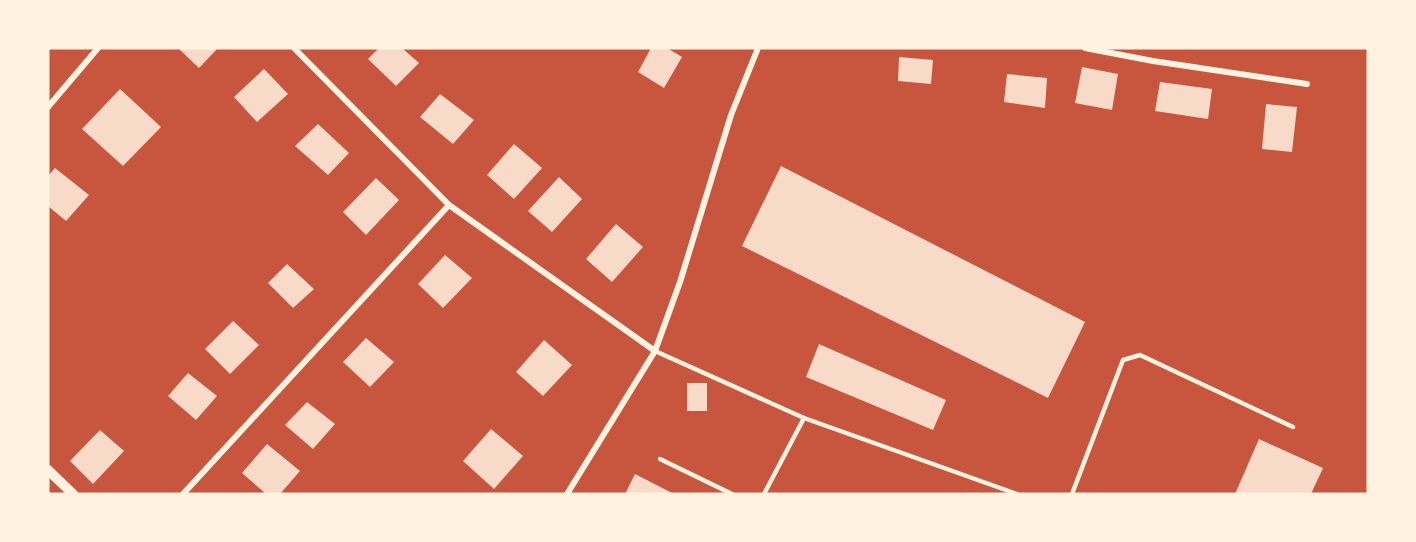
<svg xmlns="http://www.w3.org/2000/svg" width="1416" height="542" viewBox="0 0 1416 542" font-family="'DejaVu Sans',sans-serif">
  <style>
    .building { fill: #f7dbc8 }
    .lines { fill: none; stroke-linecap: round; stroke-linejoin: round }
    .service { stroke: #fff3e0; stroke-width: 4.5 }
    .minor { stroke: #fff3e0; stroke-width: 6 }
    .tertiary { stroke: #fff3e0; stroke-width: 10 }
  </style>
  <rect width="100%" height="100%" fill="#c8553d"/>
  <!-- building -->
  <g class="building">
    <polygon points="178,48 218,48 199,68"/>
    <polygon points="379,48 402,48 419,63 396,86 368,59"/>
    <polygon points="651,48 667,48 682,57 664,88 638,72"/>
    <polygon points="899,57 933,60 931,84 898,81"/>
    <polygon points="1082,67 1118,74 1112,110 1075,103"/>
    <polygon points="264,69 288,94 257,122 234,97"/>
    <polygon points="1007,74 1047,78 1045,108 1004,102"/>
    <polygon points="1160,82 1212,89 1208,119 1155,111"/>
    <polygon points="120,89 161,127 123,166 82,129"/>
    <polygon points="440,94 474,120 453,144 420,117"/>
    <polygon points="1266,104 1297,107 1292,152 1262,149"/>
    <polygon points="318,124 349,153 328,175 295,146"/>
    <polygon points="514,144 542,168 514,199 487,175"/>
    <polygon points="781,166 1085,322 1048,398 742,246"/>
    <polygon points="55,168 89,195 66,221 48,206 48,176"/>
    <polygon points="559,177 582,199 552,232 528,211"/>
    <polygon points="376,178 399,200 366,235 343,212"/>
    <polygon points="616,224 643,247 612,282 586,259"/>
    <polygon points="445,255 472,278 443,308 418,284"/>
    <polygon points="287,264 314,289 293,308 268,283"/>
    <polygon points="233,321 259,345 230,374 205,349"/>
    <polygon points="366,338 394,362 370,387 343,362"/>
    <polygon points="544,340 572,365 543,396 516,372"/>
    <polygon points="819,344 946,400 933,430 806,377"/>
    <polygon points="188,373 217,396 196,420 168,396"/>
    <rect x="687" y="383" width="20" height="28"/>
    <polygon points="307,402 335,424 313,449 285,425"/>
    <polygon points="491,429 523,456 494,489 463,461"/>
    <polygon points="100,430 124,451 93,484 70,461"/>
    <polygon points="1259,439 1323,468 1311,494 1235,494"/>
    <polygon points="267,444 300,471 280,494 266,494 242,473"/>
    <polygon points="635,474 674,494 625,494"/>
  </g>
  <g class="lines">
    <!-- service -->
    <g class="service">
      <polyline points="655,351 804,418 1017,494"/>
      <polyline points="660,459 732,494"/>
      <polyline points="764,494 804,418"/>
      <polyline points="1072,494 1123,360 1140,355 1293,427"/>
    </g>
    <!-- minor -->
    <g class="minor">
      <polyline points="294,48 449,205 655,351"/>
      <polyline points="1085,48 1153,61 1307,84"/>
      <polyline points="48,107 98,48"/>
      <polyline points="183,494 449,205"/>
      <polyline points="567,494 655,351 680,282 731,115 758,48"/>
    </g>
    <!-- tertiary -->
    <polyline class="tertiary" points="48,470 73,494"/>
  </g>
  <!-- border -->
  <rect width="1416" height="542" fill="none" stroke="#fff3e0" stroke-width="99"/>
</svg>
